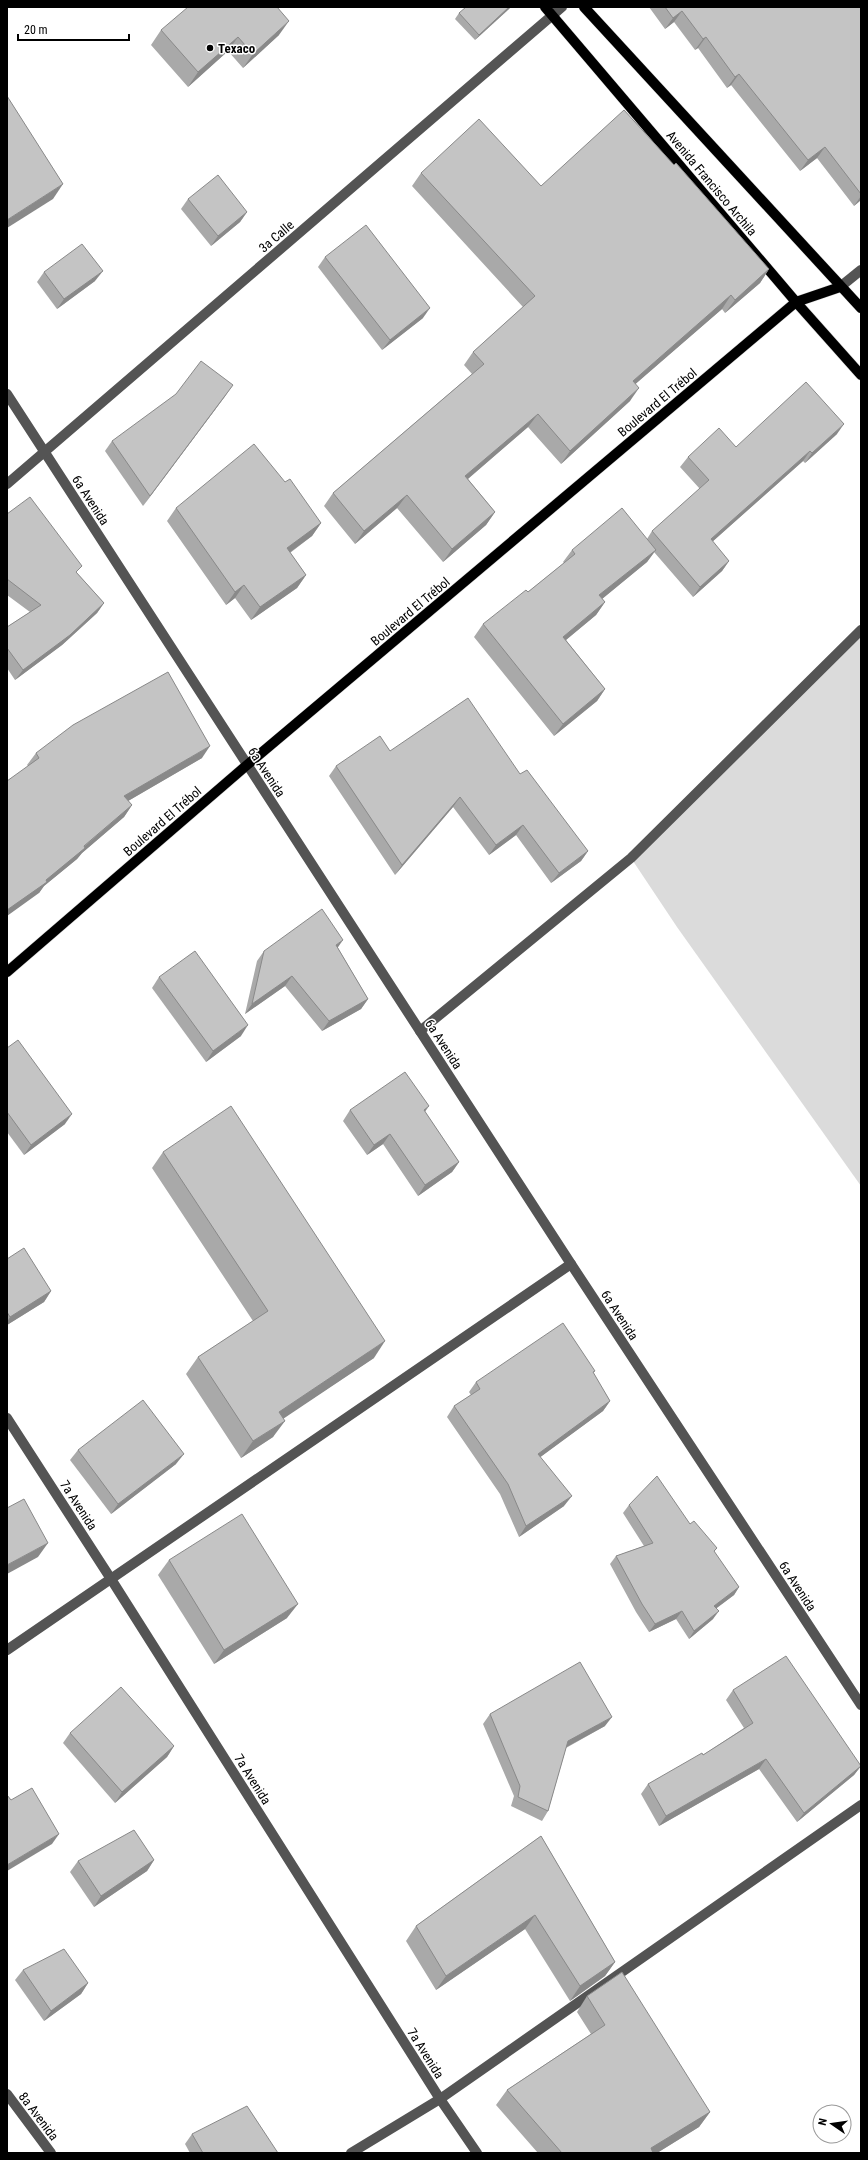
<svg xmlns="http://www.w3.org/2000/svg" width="868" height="2160" viewBox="0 0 868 2160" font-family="'Roboto Condensed',sans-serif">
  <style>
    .green { fill: #dbdbdb }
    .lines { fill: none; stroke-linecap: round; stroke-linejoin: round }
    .major-casing { stroke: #dbdbdb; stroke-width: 11 }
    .minor { stroke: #545454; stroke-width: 10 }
    .major { stroke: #000; stroke-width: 10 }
    .wall { fill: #a9a9a9 }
    .shaded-wall { fill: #898989 }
    .building { fill: #c4c4c4; stroke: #898989 }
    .poi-dot { fill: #000; stroke: #fff; stroke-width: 1.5 }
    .labels { text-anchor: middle; stroke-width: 3; stroke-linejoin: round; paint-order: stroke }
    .poi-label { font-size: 13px; font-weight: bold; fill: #000; stroke: #fff; text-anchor: start }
    .street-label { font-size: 13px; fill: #000; stroke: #fff }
  </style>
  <rect width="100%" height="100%" fill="#fff"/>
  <!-- green -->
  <polygon class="green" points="861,630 861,1186 677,927 631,858"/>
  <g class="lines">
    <!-- major casing -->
    <g class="major-casing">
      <g id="major">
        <polyline points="545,7 796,302 861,375"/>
        <polyline points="584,7 861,308"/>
        <polyline points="7,972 247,765 796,302 840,287"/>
      </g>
    </g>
    <!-- minor -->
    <g class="minor">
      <polyline points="840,287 861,270"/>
      <polyline points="7,394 571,1264 861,1705"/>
      <polyline points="7,484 562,7"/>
      <polyline points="420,1031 631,858 861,630"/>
      <polyline points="7,1418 111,1579 440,2099 477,2153"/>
      <polyline points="7,1650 571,1264"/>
      <polyline points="7,2094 51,2153"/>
      <polyline points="351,2153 440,2099 861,1805"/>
    </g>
    <!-- major -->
    <use href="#major" class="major"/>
  </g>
  <!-- wall -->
  <g class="wall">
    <polygon points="511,7 475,40 455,19 459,13"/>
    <polygon points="649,7 861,7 861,200 854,206 817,158 800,171 731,85 727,88 698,48 695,50 674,22 665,29"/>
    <polygon points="161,30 279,35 243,68 228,51 188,87 151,45"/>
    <polygon points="421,173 541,186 769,269 760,283 725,313 722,309 635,384 630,401 561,464 528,427 468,479 495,512 486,525 443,562 397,508 355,544 324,506 333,493 472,374 464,365 473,352 523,307 412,186"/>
    <polygon points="188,199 247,212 240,222 211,246 181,209"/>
    <polygon points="325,257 423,318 382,350 318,267"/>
    <polygon points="44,272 95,281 57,309 37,282"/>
    <polygon points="226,395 143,506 105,451 112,441"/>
    <polygon points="837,434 805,463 803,461 712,542 729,561 722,571 693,597 654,552 647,562 602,599 605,602 596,615 566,640 605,689 597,701 554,736 474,637 483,624 528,592 564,563 563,562 572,550 647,539 652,531 700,489 680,467 688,457 736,447"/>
    <polygon points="285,482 321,523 312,536 290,553 306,575 297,588 251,620 235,598 226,605 167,521 176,508"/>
    <polygon points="7,514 77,573 104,603 97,613 62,645 15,680 7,668 7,627 30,612 7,595"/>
    <polygon points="390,751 520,774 588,851 581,861 551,883 516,835 489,855 453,807 395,875 329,776 336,766"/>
    <polygon points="36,753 202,758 128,801 132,805 124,817 82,853 77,859 44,886 39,893 28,766 27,765"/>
    <polygon points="338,948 368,999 361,1009 322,1031 285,986 245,1014 257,961 264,951"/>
    <polygon points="159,977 241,1036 206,1062 152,988"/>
    <polygon points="7,1048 65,1124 24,1155 7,1132"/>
    <polygon points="350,1110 425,1112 459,1162 452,1172 418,1196 383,1144 367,1155 343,1121"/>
    <polygon points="163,1152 374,1358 283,1418 273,1437 241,1458 186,1374 198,1357 253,1321 152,1168"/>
    <polygon points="7,1259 51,1291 44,1302 7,1325"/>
    <polygon points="595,1371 593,1373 610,1401 603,1411 540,1457 564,1506 519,1537 500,1494 447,1417 454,1406 471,1395 469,1392 476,1382"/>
    <polygon points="78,1450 176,1464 111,1514 70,1460"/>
    <polygon points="629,1505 690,1524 717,1548 714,1552 739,1587 734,1595 716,1608 713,1619 689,1639 676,1619 649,1632 636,1612 610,1564 616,1556 644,1546 623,1513"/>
    <polygon points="169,1560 287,1618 214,1664 158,1575"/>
    <polygon points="733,1690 861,1766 854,1775 797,1822 759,1769 659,1826 641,1794 648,1784 703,1755 744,1728 726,1700"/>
    <polygon points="490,1714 605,1726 566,1748 548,1811 542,1821 511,1806 514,1796 483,1724"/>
    <polygon points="70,1733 174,1746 167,1757 115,1803 63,1743"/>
    <polygon points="541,1836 615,1962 605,1976 570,2001 525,1929 436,1990 406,1941 416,1926"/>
    <polygon points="154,1860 147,1871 94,1907 70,1872 78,1861"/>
    <polygon points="23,1970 88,1983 81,1994 44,2021 15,1980"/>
    <polygon points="587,1996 710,2112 699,2127 657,2153 538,2153 496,2105 507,2090 591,2034 577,2012"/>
    <polygon points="192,2134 277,2153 190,2153 185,2144"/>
  </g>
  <!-- shaded-wall -->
  <g class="shaded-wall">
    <polygon points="509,7 511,7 475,40 479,35"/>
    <polygon points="682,11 674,22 665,29 673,18"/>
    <polygon points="289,21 279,35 243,68 253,54"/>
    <polygon points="238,37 228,51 188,87 198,72"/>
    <polygon points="706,37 698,48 695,50 703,39"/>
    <polygon points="739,74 731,85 727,88 735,77"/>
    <polygon points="825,147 817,158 800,171 808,160"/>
    <polygon points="63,184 53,199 7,228 7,220"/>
    <polygon points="861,196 861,200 854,206"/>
    <polygon points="247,212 240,222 211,246 218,236"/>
    <polygon points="769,269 760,283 725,313 735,300"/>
    <polygon points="103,271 95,281 57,309 64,299"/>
    <polygon points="731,295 722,309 624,394 633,381"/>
    <polygon points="430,308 423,318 382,350 390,340"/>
    <polygon points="233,385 226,395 143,506 150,496"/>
    <polygon points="639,388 630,401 561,464 570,451"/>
    <polygon points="538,414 528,427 456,489 465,476"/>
    <polygon points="844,424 837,434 805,463 812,453"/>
    <polygon points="810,451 803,461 703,550 711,539"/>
    <polygon points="407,495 397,508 355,544 364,531"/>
    <polygon points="495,512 486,525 443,562 452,549"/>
    <polygon points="321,523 312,536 278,561 287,548"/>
    <polygon points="656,550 647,562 591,608 599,595"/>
    <polygon points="729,561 722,571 693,597 700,587"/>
    <polygon points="306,575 297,588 251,620 260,607"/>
    <polygon points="244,585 235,598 226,605 235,592"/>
    <polygon points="605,602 596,615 555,649 563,637"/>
    <polygon points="104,603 97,613 62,645 15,680 23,670"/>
    <polygon points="605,689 597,701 554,736 563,724"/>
    <polygon points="210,746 202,758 116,808 124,796"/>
    <polygon points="460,797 453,807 395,875 402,865"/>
    <polygon points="132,805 124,817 82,853 77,859 44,886 39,893 7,916 7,910 46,880"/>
    <polygon points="523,825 516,835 489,855 496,845"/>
    <polygon points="588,851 581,861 551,883 559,873"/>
    <polygon points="343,940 336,950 336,945"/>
    <polygon points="292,976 285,986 245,1014 252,1004"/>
    <polygon points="368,999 361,1009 322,1031 329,1021"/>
    <polygon points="248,1025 241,1036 206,1062 213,1051"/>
    <polygon points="429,1106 422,1116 424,1110"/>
    <polygon points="72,1114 65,1124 24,1155 31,1145"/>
    <polygon points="390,1134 383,1144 367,1155 374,1145"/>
    <polygon points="459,1162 452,1172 418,1196 425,1185"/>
    <polygon points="51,1291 44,1302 7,1325 7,1322 10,1317"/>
    <polygon points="385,1341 374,1358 268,1429 279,1412"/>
    <polygon points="610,1401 603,1411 531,1464 538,1454"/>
    <polygon points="285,1421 273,1437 241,1458 253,1441"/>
    <polygon points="184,1454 176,1464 111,1514 118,1504"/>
    <polygon points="572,1496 564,1506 519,1537 526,1526"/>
    <polygon points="48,1543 38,1557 7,1574 7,1565"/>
    <polygon points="739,1587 734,1595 709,1614 714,1606"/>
    <polygon points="298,1604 287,1618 214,1664 224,1650"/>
    <polygon points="682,1611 676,1619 649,1632 655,1624"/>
    <polygon points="719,1611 713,1619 689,1639 694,1631"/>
    <polygon points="612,1717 605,1726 561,1750 568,1741"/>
    <polygon points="174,1746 167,1757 115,1803 122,1792"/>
    <polygon points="766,1759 759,1769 659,1826 666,1816"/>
    <polygon points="861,1766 854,1775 797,1822 804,1813"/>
    <polygon points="59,1834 52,1844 7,1871 7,1865"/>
    <polygon points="154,1860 147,1871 94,1907 101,1896"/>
    <polygon points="535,1915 525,1929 436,1990 446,1976"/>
    <polygon points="615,1962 605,1976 570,2001 580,1986"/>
    <polygon points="88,1983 81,1994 44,2021 51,2011"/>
    <polygon points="710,2112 699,2127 657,2153 648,2153 651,2148"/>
  </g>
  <!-- building -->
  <g class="building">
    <polygon points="188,7 277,7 289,21 253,54 238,37 198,72 161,30"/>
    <polygon points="466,7 509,7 479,35 459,13"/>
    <polygon points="665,7 861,7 861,194 825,147 808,160 739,74 735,77 706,37 703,39 682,11 673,18"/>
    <polygon points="7,96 63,184 7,220"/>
    <polygon points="624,110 674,165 676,163 769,269 735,300 731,295 633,381 639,388 570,451 538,414 465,476 495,512 452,549 407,495 364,531 333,493 484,364 473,352 535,296 421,173 479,119 541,186"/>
    <polygon points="218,175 247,212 218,236 188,199"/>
    <polygon points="366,225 430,308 390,340 325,257"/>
    <polygon points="82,244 103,271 64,299 44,272"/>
    <polygon points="201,361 233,385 150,496 112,441 176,394"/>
    <polygon points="806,382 844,424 812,453 810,451 711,539 729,561 700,587 652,531 709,480 688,457 719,428 736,447"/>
    <polygon points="254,444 285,482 290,479 321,523 287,548 306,575 260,607 244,585 235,592 176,508"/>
    <polygon points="30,497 82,566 76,572 104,603 70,635 23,670 7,648 7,627 41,605 7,579 7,514"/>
    <polygon points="622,508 656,550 599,595 605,602 563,637 605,689 563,724 483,624 526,590 528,592 575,554 572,550"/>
    <polygon points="168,672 210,746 124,796 132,805 84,846 85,848 46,880 47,882 7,910 7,781 39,758 36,753 73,725"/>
    <polygon points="468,698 520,774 527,770 588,851 559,873 523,825 496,845 460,797 402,865 336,766 380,736 390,751"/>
    <polygon points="322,909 343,940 336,945 368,999 329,1021 292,976 252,1004 264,951"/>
    <polygon points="195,951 248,1025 213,1051 159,977"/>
    <polygon points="18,1040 72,1114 31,1145 7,1112 7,1048"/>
    <polygon points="405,1072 429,1106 424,1110 459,1162 425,1185 390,1134 374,1145 350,1110"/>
    <polygon points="231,1106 385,1341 279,1412 285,1421 253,1441 198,1357 268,1311 163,1152"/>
    <polygon points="24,1248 51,1291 10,1317 7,1312 7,1259"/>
    <polygon points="563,1323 595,1371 593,1372 610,1401 538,1454 572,1496 526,1526 508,1484 454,1406 480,1389 476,1382"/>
    <polygon points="143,1400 184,1454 118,1504 78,1450"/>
    <polygon points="657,1476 690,1524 694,1521 717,1548 714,1551 739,1587 714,1606 719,1611 694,1631 682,1611 655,1624 642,1604 616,1556 653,1543 629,1505"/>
    <polygon points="24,1499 48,1543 7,1565 7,1508"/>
    <polygon points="242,1514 298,1604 224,1650 169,1560"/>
    <polygon points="786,1656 861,1766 804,1813 766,1759 666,1816 648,1784 702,1753 703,1755 753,1723 733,1690"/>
    <polygon points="580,1662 612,1717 568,1741 548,1811 518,1797 520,1786 490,1714"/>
    <polygon points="121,1687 174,1746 122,1792 70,1733"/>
    <polygon points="32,1788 59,1834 7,1865 7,1795 11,1800"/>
    <polygon points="134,1830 154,1860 101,1896 78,1861"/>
    <polygon points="541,1836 615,1962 580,1986 535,1915 446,1976 416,1926"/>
    <polygon points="64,1949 88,1983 51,2011 23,1970"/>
    <polygon points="622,1972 710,2112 651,2148 653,2153 562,2153 507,2090 605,2025 587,1996"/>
    <polygon points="247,2106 278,2153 203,2153 192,2134"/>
  </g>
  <!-- markers -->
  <circle class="poi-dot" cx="210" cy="48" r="4"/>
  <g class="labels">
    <!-- poi labels -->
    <g class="poi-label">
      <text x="218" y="53">Texaco</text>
    </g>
    <!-- street labels -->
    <g class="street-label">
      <text transform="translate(712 183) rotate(50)" y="5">Avenida Francisco Archila</text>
      <text transform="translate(276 236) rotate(-41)" y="5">3a Calle</text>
      <text transform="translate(657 402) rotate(-40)" y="5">Boulevard El Trébol</text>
      <text transform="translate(91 500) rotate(57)" y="5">6a Avenida</text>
      <text transform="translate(410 611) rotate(-40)" y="5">Boulevard El Trébol</text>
      <text transform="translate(267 772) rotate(57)" y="5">6a Avenida</text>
      <text transform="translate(162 821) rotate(-41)" y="5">Boulevard El Trébol</text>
      <text transform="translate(444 1044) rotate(57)" y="5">6a Avenida</text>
      <text transform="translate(620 1315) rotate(57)" y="5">6a Avenida</text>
      <text transform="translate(79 1505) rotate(57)" y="5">7a Avenida</text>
      <text transform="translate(798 1586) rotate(57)" y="5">6a Avenida</text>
      <text transform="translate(253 1779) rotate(58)" y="5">7a Avenida</text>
      <text transform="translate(426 2053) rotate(58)" y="5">7a Avenida</text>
      <text transform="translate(39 2116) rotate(53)" y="5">8a Avenida</text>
    </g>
  </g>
  <!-- border -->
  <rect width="868" height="2160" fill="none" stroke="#000000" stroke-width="16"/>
  <!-- north arrow -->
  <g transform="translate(832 2124) rotate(283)"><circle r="19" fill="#ffffff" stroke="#999999"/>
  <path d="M0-3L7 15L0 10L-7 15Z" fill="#000000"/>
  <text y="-6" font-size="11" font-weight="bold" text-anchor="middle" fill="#000000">N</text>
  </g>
  <!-- scale -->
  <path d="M18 34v6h111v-6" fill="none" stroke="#000000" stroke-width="2"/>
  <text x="24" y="34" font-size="12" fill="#000000" stroke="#ffffff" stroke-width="3" paint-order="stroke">20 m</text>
</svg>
